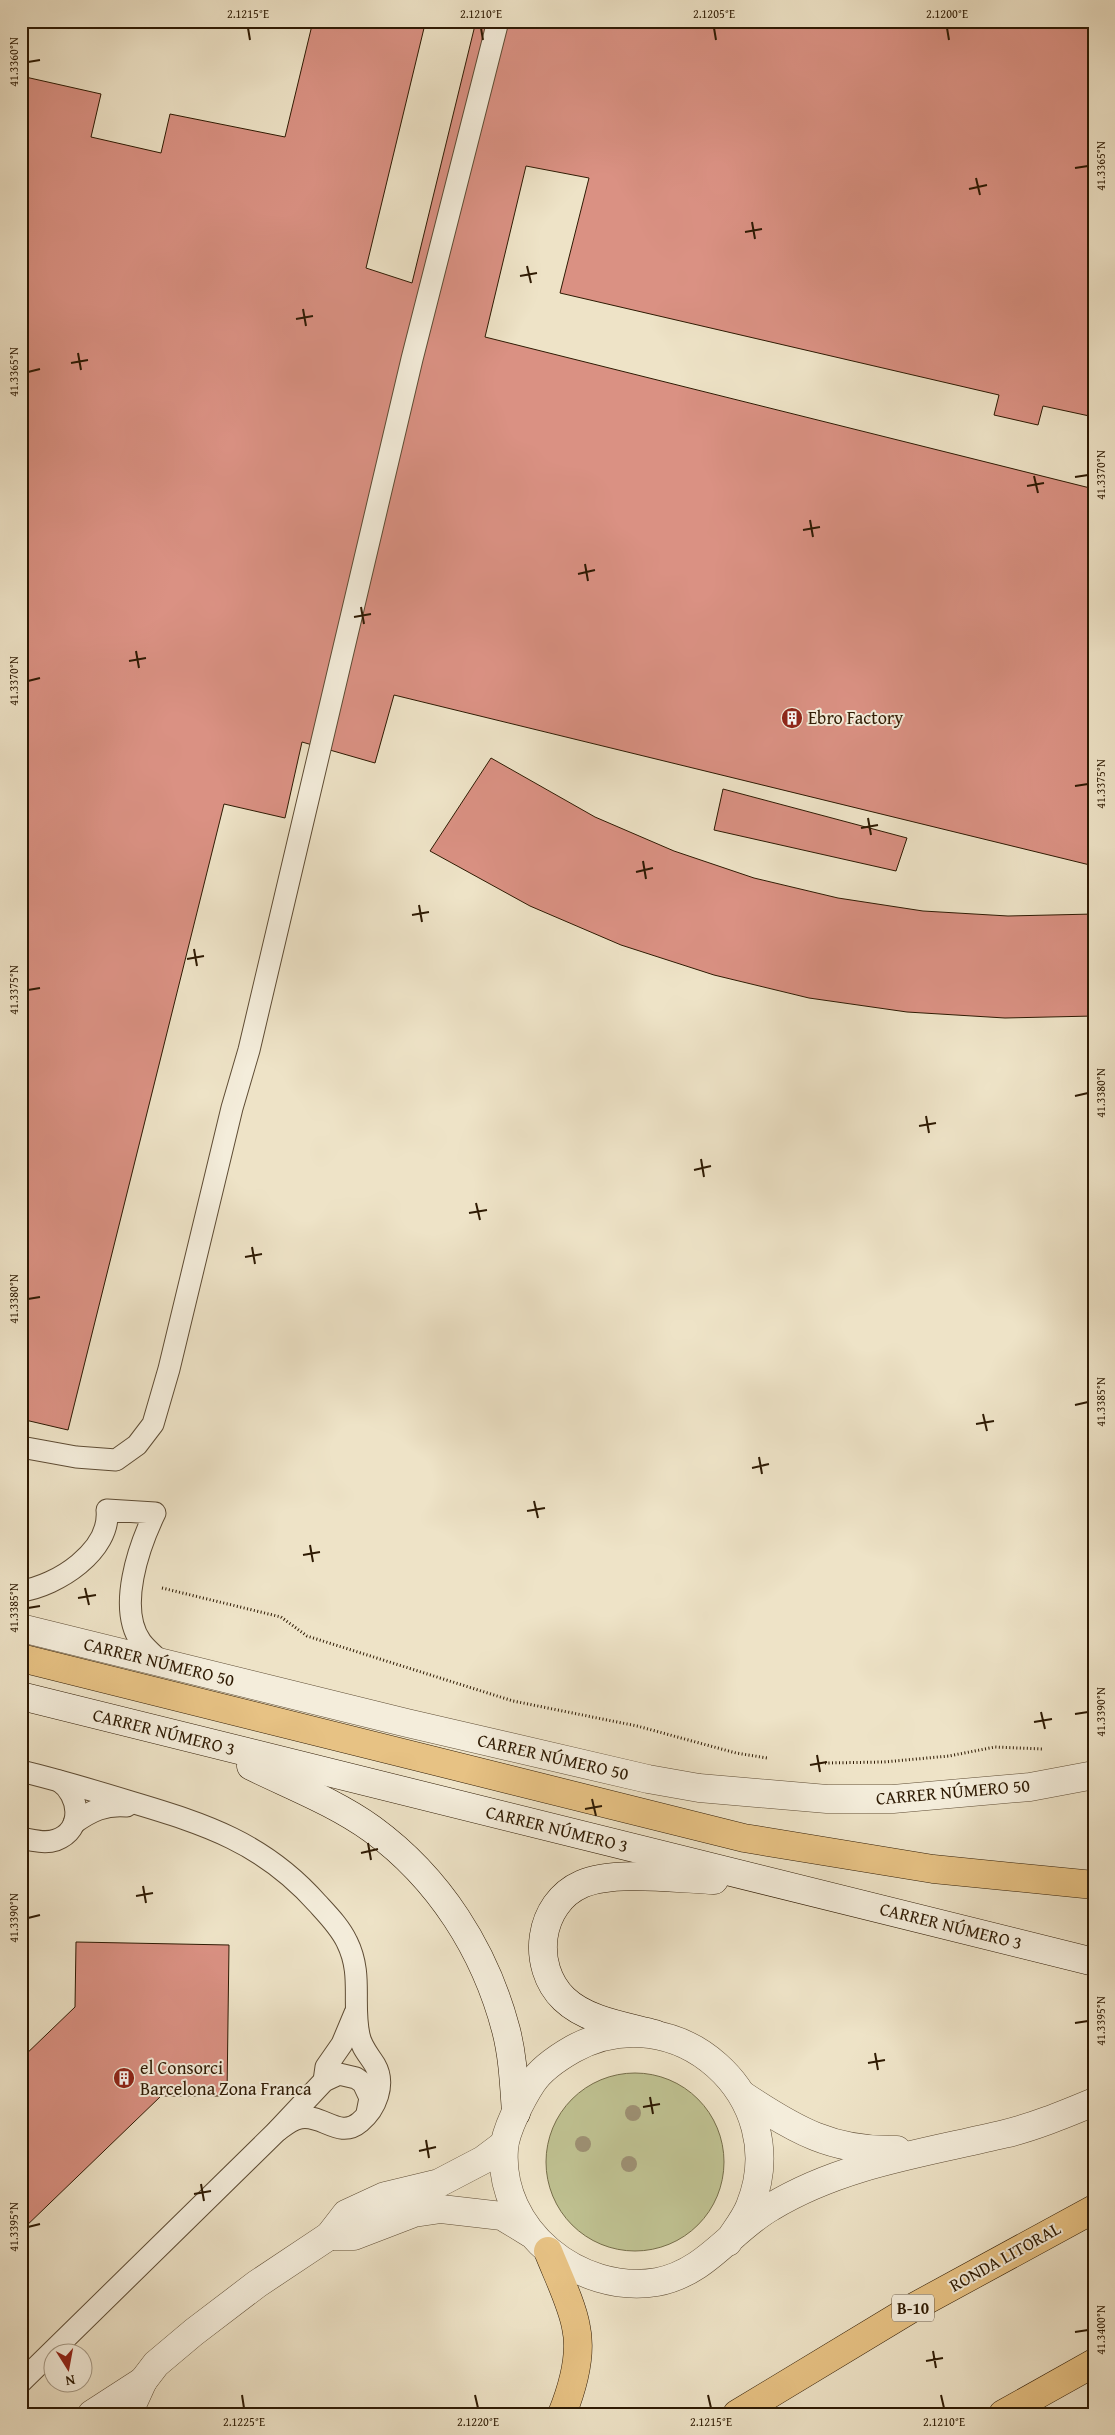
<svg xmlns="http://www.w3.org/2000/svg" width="1115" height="2435" viewBox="0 0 1115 2435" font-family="'Gentium Book Plus',serif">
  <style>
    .green { fill: #bfc191; stroke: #766e4a }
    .building { fill: #da9183; stroke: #2e1a03 }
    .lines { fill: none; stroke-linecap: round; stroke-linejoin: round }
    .service-casing { stroke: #5e4c34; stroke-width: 23 }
    .minor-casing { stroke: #5e4c34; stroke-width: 29 }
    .tertiary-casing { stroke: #5e4c34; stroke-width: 29 }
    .secondary-casing { stroke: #2e1a03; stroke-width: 29 }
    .trunk-casing { stroke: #2e1a03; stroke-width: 29 }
    .path { stroke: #2e1a03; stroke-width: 3; stroke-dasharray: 1 2.5; stroke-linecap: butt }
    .service { stroke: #f4eddb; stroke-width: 21 }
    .minor { stroke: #f4eddb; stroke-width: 28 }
    .tertiary { stroke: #f4eddb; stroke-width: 28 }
    .secondary { stroke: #f4eddb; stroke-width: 28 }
    .trunk { stroke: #e7c284; stroke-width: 28 }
    .tree { fill: #9d9073 }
    .ticks { fill: none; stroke: #2e1a03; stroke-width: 2 }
    .labels { text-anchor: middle; stroke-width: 4; stroke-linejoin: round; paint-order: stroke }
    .shield { fill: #f4eddb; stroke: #695944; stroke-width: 1 }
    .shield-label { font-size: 16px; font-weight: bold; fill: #2e1a03 }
    .poi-label { font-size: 18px; fill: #2e1a03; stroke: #f4eddb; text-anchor: start }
    .street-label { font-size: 18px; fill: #2e1a03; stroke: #f4eddb }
    .neatline { fill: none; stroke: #2e1a03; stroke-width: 2 }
    .ticks-label { font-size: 12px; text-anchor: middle; fill: #2e1a03 }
  </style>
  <rect width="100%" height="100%" fill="#eee3c7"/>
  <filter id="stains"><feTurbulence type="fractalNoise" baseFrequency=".004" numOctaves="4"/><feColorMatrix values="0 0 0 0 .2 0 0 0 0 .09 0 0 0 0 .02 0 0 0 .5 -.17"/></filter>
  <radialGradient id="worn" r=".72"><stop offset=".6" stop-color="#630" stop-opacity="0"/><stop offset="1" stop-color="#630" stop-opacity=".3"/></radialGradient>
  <!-- green -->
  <circle class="green" cx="635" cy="2162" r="89"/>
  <!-- building -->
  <g class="building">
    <polygon points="54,21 81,21 79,28"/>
    <polygon points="313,21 413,21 425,24 366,268 412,283 476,21 1094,21 1094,417 1043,406 1038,425 994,415 999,395 560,293 589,178 526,166 485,337 1094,489 1094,866 394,695 375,763 302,742 285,818 224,804 68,1430 21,1419 21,76 101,94 91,137 161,153 170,114 285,137"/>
    <polygon points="491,758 595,817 674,851 754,878 838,898 923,911 1008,916 1094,914 1094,1016 1005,1018 907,1012 809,998 714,975 621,945 530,906 430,851"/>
    <polygon points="723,789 907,838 896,871 714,830"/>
    <polygon points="76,1942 229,1945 227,2096 161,2096 21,2231 21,2059 75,2007"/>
  </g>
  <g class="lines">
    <!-- service casing -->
    <g class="service-casing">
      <g id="service">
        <polyline points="21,1447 76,1457 116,1460 137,1445 153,1424 169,1369 232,1108 249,1050 412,359 498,21"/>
        <path d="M21 1591C57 1586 111 1551 107 1510L155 1513C139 1546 117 1608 141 1642 147 1650 156 1657 163 1664"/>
        <path d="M21 1771C58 1780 95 1791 131 1802 205 1824 264 1843 317 1903 328 1915 340 1927 347 1942 363 1974 352 2003 359 2035 361 2047 369 2055 375 2065 386 2084 376 2109 360 2122 339 2140 322 2113 300 2118 292 2119 284 2126 277 2131"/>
        <path d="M74 1823C91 1811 105 1804 127 1806"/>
        <path d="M21 1838C33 1840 44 1844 56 1840 84 1830 80 1795 59 1781"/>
        <polyline points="324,2081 326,2067 342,2044 355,2013"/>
        <polyline points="21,2382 277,2131 324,2081 339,2074 356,2078 363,2083 370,2098 367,2113"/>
      </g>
    </g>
    <!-- minor casing -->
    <g class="minor-casing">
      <g id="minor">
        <polyline points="329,2236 354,2236 414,2213 441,2209 502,2216 530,2233"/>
        <polyline points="92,2414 143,2381"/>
        <polyline points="128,2414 143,2381 156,2364 194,2332 257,2284 329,2236 346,2214 385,2196 439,2183 483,2160 503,2145"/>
      </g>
    </g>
    <!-- tertiary casing -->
    <g class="tertiary-casing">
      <g id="tertiary">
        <polyline points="21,1628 407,1723 648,1779 699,1788 827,1799 893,1799 1030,1787 1094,1775"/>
        <path d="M744 2096C795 2130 833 2152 897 2150"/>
        <path d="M728 2242C735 2231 745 2219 750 2206 794 2097 676 1992 573 2049 559 2057 541 2069 532 2083 522 2098 505 2131 504 2149 498 2230 579 2295 657 2282 706 2273 731 2230 771 2207 842 2164 924 2153 1004 2134 1034 2127 1065 2114 1094 2102"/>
      </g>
    </g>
    <!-- secondary casing -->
    <g class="secondary-casing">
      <g id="secondary">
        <polyline points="21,1696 1094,1962"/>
        <path d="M251 1766C292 1786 336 1803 372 1829 439 1878 485 1950 506 2030 513 2057 514 2085 516 2113"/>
        <path d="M655 2034C625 2026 587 2021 564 1999 530 1966 538 1903 582 1884 615 1870 677 1879 714 1880"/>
      </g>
    </g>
    <!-- trunk casing -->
    <g class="trunk-casing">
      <g id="trunk">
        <polyline points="21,1658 744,1838 933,1869 1094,1885"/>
        <path d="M548 2251C557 2274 572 2304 576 2327 582 2354 572 2389 562 2414"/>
        <polyline points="737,2414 914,2307 1094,2209"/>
        <polyline points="1003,2414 1094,2363"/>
      </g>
    </g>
    <!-- path -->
    <g class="path">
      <polyline points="162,1588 281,1617 307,1636 513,1701 637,1726 736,1753 767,1758"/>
      <polyline points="825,1763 884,1762 949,1756 995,1747 1043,1749"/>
    </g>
    <!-- service -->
    <use href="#service" class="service"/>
    <!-- minor -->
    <use href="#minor" class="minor"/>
    <!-- tertiary -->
    <use href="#tertiary" class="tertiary"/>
    <!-- secondary -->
    <use href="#secondary" class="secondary"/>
    <!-- trunk -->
    <use href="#trunk" class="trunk"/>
  </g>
  <!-- trees -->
  <g class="tree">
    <circle cx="633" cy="2113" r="8"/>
    <circle cx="583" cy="2144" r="8"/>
    <circle cx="629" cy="2164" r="8"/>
  </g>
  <!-- ticks -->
  <path class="ticks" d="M248 28 250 40M481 28 483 40M714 28 716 40M947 28 949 40M28 62 40 60M1075 168 1088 166M976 178 980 195M969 189 987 185M752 222 755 239M745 232 762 229M527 266 531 283M520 276 537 273M303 309 306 326M296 319 313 316M78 353 81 370M71 363 88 360M28 372 40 369M1034 476 1038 493M1075 477 1088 475M1027 486 1044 483M810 520 813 537M803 530 820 527M585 564 588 581M578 574 595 570M361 607 364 624M354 617 371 614M136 651 139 668M129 661 146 658M28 681 40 678M1075 786 1088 784M868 818 871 835M861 828 878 825M643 861 646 879M636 872 653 868M419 905 422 922M412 915 429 912M194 949 197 966M187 959 204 956M28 990 40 988M1075 1096 1088 1093M926 1116 929 1133M919 1126 936 1123M701 1159 704 1177M694 1170 711 1166M476 1203 480 1220M469 1213 487 1210M252 1247 255 1264M245 1257 262 1254M28 1299 40 1297M1075 1405 1088 1402M983 1414 987 1431M976 1424 994 1421M759 1457 762 1474M752 1468 769 1464M534 1501 538 1518M527 1511 545 1508M310 1545 313 1562M303 1555 320 1552M85 1588 89 1605M78 1598 96 1595M28 1608 40 1606M1041 1712 1045 1729M1075 1714 1088 1712M1034 1722 1052 1719M817 1755 820 1772M810 1765 827 1762M592 1799 596 1816M585 1809 602 1806M368 1843 371 1860M361 1853 378 1849M143 1886 146 1903M136 1896 153 1893M28 1918 40 1915M1075 2023 1088 2021M875 2053 878 2070M868 2063 885 2060M650 2097 653 2114M643 2107 660 2104M426 2140 429 2158M419 2151 436 2147M201 2184 204 2201M194 2194 211 2191M28 2227 40 2224M1075 2332 1088 2330M933 2351 936 2368M926 2361 943 2358M242 2395 244 2408M475 2395 478 2408M708 2395 711 2408M941 2395 944 2408"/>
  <!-- icons -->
  <defs>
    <g id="building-disc" transform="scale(1.125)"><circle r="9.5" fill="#8f2418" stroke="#f4eddb"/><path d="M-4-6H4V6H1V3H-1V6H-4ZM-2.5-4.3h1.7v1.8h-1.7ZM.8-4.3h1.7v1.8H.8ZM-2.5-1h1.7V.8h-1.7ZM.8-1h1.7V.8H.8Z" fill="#fff"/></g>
  </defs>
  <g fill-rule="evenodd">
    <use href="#building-disc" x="792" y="718"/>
    <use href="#building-disc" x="124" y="2078"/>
  </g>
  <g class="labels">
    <!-- shield labels -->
    <rect class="shield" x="892" y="2294.5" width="42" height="27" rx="4"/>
    <g class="shield-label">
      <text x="913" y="2314">B-10</text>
    </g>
    <!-- poi labels -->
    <g class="poi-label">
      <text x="808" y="724">Ebro Factory</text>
      <text x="140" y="2074">el Consorci<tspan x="140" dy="21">Barcelona Zona Franca</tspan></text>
    </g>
    <!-- street labels -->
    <g class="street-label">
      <text transform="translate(159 1662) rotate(14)" y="6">CARRER NÚMERO 50</text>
      <text transform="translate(164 1732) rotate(14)" y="6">CARRER NÚMERO 3</text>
      <text transform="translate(553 1757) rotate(13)" y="6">CARRER NÚMERO 50</text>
      <text transform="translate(953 1792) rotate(-5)" y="6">CARRER NÚMERO 50</text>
      <text transform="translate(557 1829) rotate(14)" y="6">CARRER NÚMERO 3</text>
      <text transform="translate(951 1926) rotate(14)" y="6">CARRER NÚMERO 3</text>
      <text transform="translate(1005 2257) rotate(-29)" y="6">RONDA LITORAL</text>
    </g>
  </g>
  <!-- margin -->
  <rect width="1115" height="2435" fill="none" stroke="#eee3c7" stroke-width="55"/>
  <!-- north arrow -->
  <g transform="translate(68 2368) rotate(169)"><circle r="24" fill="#f4eddb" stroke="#a59985"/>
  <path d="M0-4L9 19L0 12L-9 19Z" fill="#8f2418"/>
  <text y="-8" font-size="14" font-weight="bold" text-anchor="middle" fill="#2e1a03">N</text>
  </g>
  <rect x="28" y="28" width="1060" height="2380" class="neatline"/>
  <g class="ticks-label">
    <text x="248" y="18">2.1215°E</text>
    <text x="481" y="18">2.1210°E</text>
    <text x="714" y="18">2.1205°E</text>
    <text x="947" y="18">2.1200°E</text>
    <text transform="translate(14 62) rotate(-90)" y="4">41.3360°N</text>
    <text transform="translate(1101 166) rotate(-90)" y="4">41.3365°N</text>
    <text transform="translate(14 372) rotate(-90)" y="4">41.3365°N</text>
    <text transform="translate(1101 475) rotate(-90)" y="4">41.3370°N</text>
    <text transform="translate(14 681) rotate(-90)" y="4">41.3370°N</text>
    <text transform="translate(1101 784) rotate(-90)" y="4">41.3375°N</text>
    <text transform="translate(14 990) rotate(-90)" y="4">41.3375°N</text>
    <text transform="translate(1101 1093) rotate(-90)" y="4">41.3380°N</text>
    <text transform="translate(14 1299) rotate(-90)" y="4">41.3380°N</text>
    <text transform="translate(1101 1402) rotate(-90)" y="4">41.3385°N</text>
    <text transform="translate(14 1608) rotate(-90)" y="4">41.3385°N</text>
    <text transform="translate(1101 1712) rotate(-90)" y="4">41.3390°N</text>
    <text transform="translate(14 1918) rotate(-90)" y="4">41.3390°N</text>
    <text transform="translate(1101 2021) rotate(-90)" y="4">41.3395°N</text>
    <text transform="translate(14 2227) rotate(-90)" y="4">41.3395°N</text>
    <text transform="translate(1101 2330) rotate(-90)" y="4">41.3400°N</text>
    <text x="244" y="2426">2.1225°E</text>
    <text x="478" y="2426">2.1220°E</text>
    <text x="711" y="2426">2.1215°E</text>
    <text x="944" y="2426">2.1210°E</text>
  </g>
  <rect width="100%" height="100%" filter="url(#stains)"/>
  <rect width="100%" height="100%" fill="url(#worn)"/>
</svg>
